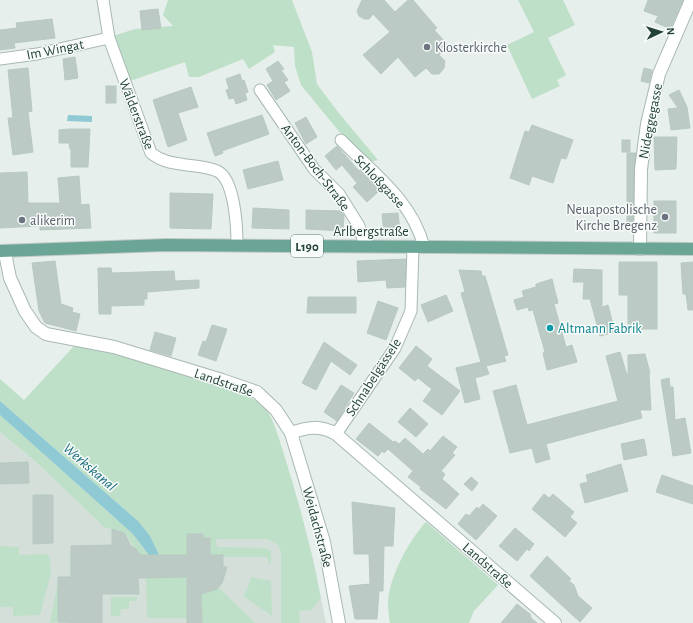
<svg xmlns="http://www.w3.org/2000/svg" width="693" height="623" viewBox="0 0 693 623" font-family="'Alegreya Sans',sans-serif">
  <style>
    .built { fill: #d4dfda }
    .green { fill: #bfe0c8 }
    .water { fill: #8ec9d4 }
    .building { fill: #bbcac4; stroke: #b8c9c2 }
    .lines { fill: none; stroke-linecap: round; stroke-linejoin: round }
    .minor-casing { stroke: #a8b8b2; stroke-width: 13 }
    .tertiary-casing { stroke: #a8b8b2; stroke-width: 14 }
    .primary-casing { stroke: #c2cac8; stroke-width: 14 }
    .minor { stroke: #fff; stroke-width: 11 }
    .tertiary { stroke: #fff; stroke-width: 12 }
    .primary { stroke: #6aa596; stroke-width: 12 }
    .worship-dot { fill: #6b7280; stroke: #f7fbf9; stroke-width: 1.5 }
    .culture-dot { fill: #0f9aa8; stroke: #f7fbf9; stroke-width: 1.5 }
    .labels { text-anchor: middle; stroke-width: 3; stroke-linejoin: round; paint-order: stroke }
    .shield { fill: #f7fbf9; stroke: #637a73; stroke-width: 1 }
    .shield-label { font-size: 13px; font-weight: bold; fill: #24423a }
    .worship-label { font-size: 14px; fill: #5b616d; stroke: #f7fbf9; text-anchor: start }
    .street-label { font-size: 14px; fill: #24423a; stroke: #f7fbf9 }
    .culture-label { font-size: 14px; fill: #0d838f; stroke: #f7fbf9; text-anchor: start }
    .water-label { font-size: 15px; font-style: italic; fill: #1c6f80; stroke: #f7fbf9 }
  </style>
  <rect width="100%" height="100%" fill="#e6efeb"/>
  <!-- built -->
  <polygon class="built" points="0,432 36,462 102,525 292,480 313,558 326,623 0,623"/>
  <!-- green -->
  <g class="green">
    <polygon points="168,0 292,0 312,52 317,84 338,112 378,160 371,162 346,140 301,85 295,66 294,47 273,45 275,52 249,69 243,59 199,77 189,77 185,62 130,81 113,36 135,29 173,26 163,15"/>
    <polygon points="518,0 563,0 575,25 548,38 566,75 557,80 560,86 532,99 507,45 534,32"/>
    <path d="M75 345C125 357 176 367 224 386 238 391 252 396 264 407 273 416 279 439 283 451 298 499 311 548 321 598L312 610 299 611 300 623H281V553L278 545 268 539H216L217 547 266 548 271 551V562L269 564 267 557H223L222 555H210V538C201 538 196 534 187 534V555H159L150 536 138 521 0 401V379L24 400Z"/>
    <path d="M0 415 133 534 149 555H139C138 552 127 536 124 533L104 527 36 462 0 432Z"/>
    <path d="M426 522 498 585 474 611 469 623H390C389 617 388 611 388 604 388 579 409 540 426 522Z"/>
    <polygon points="0,546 19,547 19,555 45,554 50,557 51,573 40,615 13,616 13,607 0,607"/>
    <polygon points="187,577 187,618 147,618 146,578"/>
    <polygon points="251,577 271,581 272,616 243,596 248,588"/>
    <polygon points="58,582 58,622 50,623"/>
    <polygon points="218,587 255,623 202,623 201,594 210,592"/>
    <polygon points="111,597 137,597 137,601 129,601 129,609 121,609 120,616 111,616"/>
  </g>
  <!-- water -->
  <g class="water">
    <polygon points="68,115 92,116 92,122 67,121"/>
    <polygon points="0,401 138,521 150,536 159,555 149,555 133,534 0,415"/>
  </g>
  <!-- building -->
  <g class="building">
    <polygon points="362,0 384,0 395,12 408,0 413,0 437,28 434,30 449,46 439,55 445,61 444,68 439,74 432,74 426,68 415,77 398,57 381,74 363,55 390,32 373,14 369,19 364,19 359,16 357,11"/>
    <polygon points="648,0 683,0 670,29 655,22 658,16 644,11"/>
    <polygon points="158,9 161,28 142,30 140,11"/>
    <polygon points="52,19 55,38 14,43 15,48 0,50 0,30 17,28 16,23"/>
    <polygon points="75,57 78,78 65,80 63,59"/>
    <polygon points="278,61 284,69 281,70 288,80 284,82 290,91 276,100 267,85 273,81 266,69"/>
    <polygon points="28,68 32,111 28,112 33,152 13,155 8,118 13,118 8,70"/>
    <polygon points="644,68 652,70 649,83 641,81"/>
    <polygon points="240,74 242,81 244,80 248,92 245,93 247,100 236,104 234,98 229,99 226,90 229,89 226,79"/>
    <rect x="106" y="86" width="10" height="17"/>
    <polygon points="191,87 198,107 178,113 187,140 168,147 153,100"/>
    <polygon points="679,90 687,107 690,128 671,130 668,109 678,108 669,95"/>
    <polygon points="262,115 269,134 222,151 223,153 215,156 207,133"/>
    <polygon points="306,117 317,137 306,144 295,123"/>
    <polygon points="532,125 573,140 566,159 561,158 553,183 532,176 529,185 510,178 525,131 529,132"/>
    <polygon points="69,129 90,129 88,167 71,167 71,149 70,149 69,143 59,143 59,130"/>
    <polygon points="654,137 677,137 676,169 655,170"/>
    <rect x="622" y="140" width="8" height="12"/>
    <polygon points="337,146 359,171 361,169 380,190 367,202 353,187 357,183 342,165 336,170 325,156"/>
    <polygon points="627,153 636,153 634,169 633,225 627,225"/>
    <polygon points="278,161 283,180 248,189 243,170"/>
    <polygon points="27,172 28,203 60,203 58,178 79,176 81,205 89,204 91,228 40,230 40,226 0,228 0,173"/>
    <polygon points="170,193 213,194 211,229 170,228"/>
    <rect x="654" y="201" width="22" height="32"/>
    <polygon points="253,208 289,210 289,229 252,228"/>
    <polygon points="306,210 341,211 344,215 343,231 306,229"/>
    <polygon points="398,213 400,231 384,233 382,214"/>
    <polygon points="406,259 405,287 387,288 386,280 358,282 357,261"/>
    <polygon points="55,261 61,304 73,308 72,312 80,314 76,331 45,323 39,311 32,263"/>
    <polygon points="619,262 657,262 657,329 628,329 628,295 619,295"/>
    <polygon points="693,262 693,310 688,310 686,294 683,294 681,263"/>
    <polygon points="98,268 111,268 112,273 174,271 175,281 199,280 199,288 147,292 147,299 144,299 144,305 111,306 111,314 99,314"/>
    <polygon points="574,269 602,270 602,307 608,305 615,332 600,336 590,299 583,299 584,282 573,282"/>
    <polygon points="459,270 481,271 482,276 485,276 508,355 504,356 506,361 486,366 489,374 475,378 480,399 465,403 456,368 481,362 461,293 465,292"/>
    <polygon points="552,279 558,303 554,304 566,347 572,345 577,362 547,370 543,353 545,352 533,310 529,311 528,307 517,310 514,300 524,297 522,291 536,287 536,284"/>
    <polygon points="446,295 453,311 428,322 421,305"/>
    <polygon points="308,297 356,297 356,313 307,313"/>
    <polygon points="378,301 398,308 386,340 367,333"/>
    <polygon points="212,325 227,329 216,361 198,355 203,341 206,342"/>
    <polygon points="155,332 176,338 171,356 150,350"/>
    <polygon points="324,342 357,365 350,375 331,361 316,390 302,383"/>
    <polygon points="416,346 432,359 427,366 460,391 442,415 423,401 432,389 418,378 415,381 399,368"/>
    <polygon points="620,352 627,375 628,375 628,355 645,354 650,373 649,373 651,410 640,410 642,418 546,444 550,459 536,463 532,448 510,453 493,391 516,385 527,425 618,401 606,356"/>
    <polygon points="669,378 670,387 673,387 675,420 685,418 691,453 673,456 661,380"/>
    <polygon points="341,385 354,393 337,421 324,412"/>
    <polygon points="410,408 428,424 416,437 398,422"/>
    <polygon points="369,423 393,442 395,441 399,444 405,438 423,454 428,449 430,451 443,436 457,447 452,453 455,455 441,471 445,474 442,479 459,494 446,509 420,489 421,487 408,477 413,471 388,449 384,453 382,451 378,456 356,439"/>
    <polygon points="644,439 647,455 624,460 621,444"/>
    <polygon points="28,462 29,483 0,484 0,463"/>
    <polygon points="621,464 628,491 585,503 580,484 588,482 586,475"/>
    <polygon points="662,475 693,486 693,504 656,492"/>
    <polygon points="471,477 478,483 472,491 464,484"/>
    <polygon points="544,494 549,498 553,494 574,512 570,517 577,523 565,537 532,509"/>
    <polygon points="33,495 53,495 53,543 33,544"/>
    <polygon points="352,502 395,508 393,546 384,546 383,591 379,591 377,619 355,619 349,586 370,584 369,554 354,554"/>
    <polygon points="483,504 497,516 476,540 458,524 466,514 469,516 477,507 479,509"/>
    <polygon points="515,528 534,544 529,551 527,549 517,561 499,546"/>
    <polygon points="112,529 124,533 131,546 136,549 140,555 187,555 187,534 203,534 203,538 210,538 210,555 223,555 223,567 227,567 222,583 217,589 201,594 202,623 187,623 187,577 138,578 139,594 102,594 102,623 58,622 58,577 71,577 71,546 112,545"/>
    <polygon points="547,556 571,579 569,581 574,585 578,596 592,608 580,622 530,576"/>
    <polygon points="517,604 530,614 531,618 537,623 501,623"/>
  </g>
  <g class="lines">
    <!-- minor casing -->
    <g class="minor-casing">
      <g id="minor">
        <path d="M103 0 109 38 151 153C162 162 173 163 187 165 197 166 209 167 217 171 235 179 237 228 237 245"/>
        <polyline points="0,59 37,54 109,38"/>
        <polyline points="260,90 314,169 339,194 359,226 365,246"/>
        <path d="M341 140C373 173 412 200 424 247"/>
        <polyline points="336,434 395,348 411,311 413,247"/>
      </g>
    </g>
    <!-- tertiary casing -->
    <g class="tertiary-casing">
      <g id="tertiary">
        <polyline points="640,249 641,169 647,124 659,74 691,0"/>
        <polyline points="7,251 6,258 10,278 25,311 36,327 46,334 114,347 222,380 257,392 276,410 291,433 324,542 339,623"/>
        <path d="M291 433C307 427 320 425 336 434L555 623"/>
      </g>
    </g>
    <!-- primary casing -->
    <g class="primary-casing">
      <polyline id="primary" points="0,251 166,245 693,249"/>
    </g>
    <!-- minor -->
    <use href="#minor" class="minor"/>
    <!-- tertiary -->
    <use href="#tertiary" class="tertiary"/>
    <!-- primary -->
    <use href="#primary" class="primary"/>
  </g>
  <!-- markers -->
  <g class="worship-dot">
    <circle cx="427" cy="47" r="4"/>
    <circle cx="665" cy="217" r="4"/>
    <circle cx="22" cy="220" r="4"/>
  </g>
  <circle class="culture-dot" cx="550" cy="328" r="4"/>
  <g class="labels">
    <!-- shield labels -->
    <rect class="shield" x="291" y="235" width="32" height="22" rx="3"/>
    <g class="shield-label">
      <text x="307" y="251">L190</text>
    </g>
    <!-- worship labels -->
    <g class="worship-label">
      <text x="435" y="52">Klosterkirche</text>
      <text x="657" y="214" text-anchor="end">Neuapostolische<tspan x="657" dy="16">Kirche Bregenz</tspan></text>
      <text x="30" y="225">alikerim</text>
    </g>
    <!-- street labels -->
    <g class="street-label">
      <text transform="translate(55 49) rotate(-11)" y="5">Im Wingat</text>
      <text transform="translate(137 114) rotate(69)" y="5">Wälderstraße</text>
      <text transform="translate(650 121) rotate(-79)" y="5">Nideggegasse</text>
      <text transform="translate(316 167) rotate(53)" y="5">Anton-Boch-Straße</text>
      <text transform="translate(380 181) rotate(47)" y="5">Schloßgasse</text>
      <text x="371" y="236">Arlbergstraße</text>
      <text transform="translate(373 377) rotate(-57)" y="5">Schnabelgässele</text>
      <text transform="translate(224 382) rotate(19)" y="5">Landstraße</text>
      <text transform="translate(318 527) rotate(75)" y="5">Weidachstraße</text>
      <text transform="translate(488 565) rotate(41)" y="5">Landstraße</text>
    </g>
    <!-- culture labels -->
    <g class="culture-label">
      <text x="558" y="333">Altmann Fabrik</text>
    </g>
    <!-- water labels -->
    <g class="water-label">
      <text transform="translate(90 467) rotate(41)" y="5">Werkskanal</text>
    </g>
  </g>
  <!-- north arrow -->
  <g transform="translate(661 32) rotate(86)" stroke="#f7fbf9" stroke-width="3" paint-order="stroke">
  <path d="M0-3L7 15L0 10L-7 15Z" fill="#24423a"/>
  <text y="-6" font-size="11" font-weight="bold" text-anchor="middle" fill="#24423a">N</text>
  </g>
</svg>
